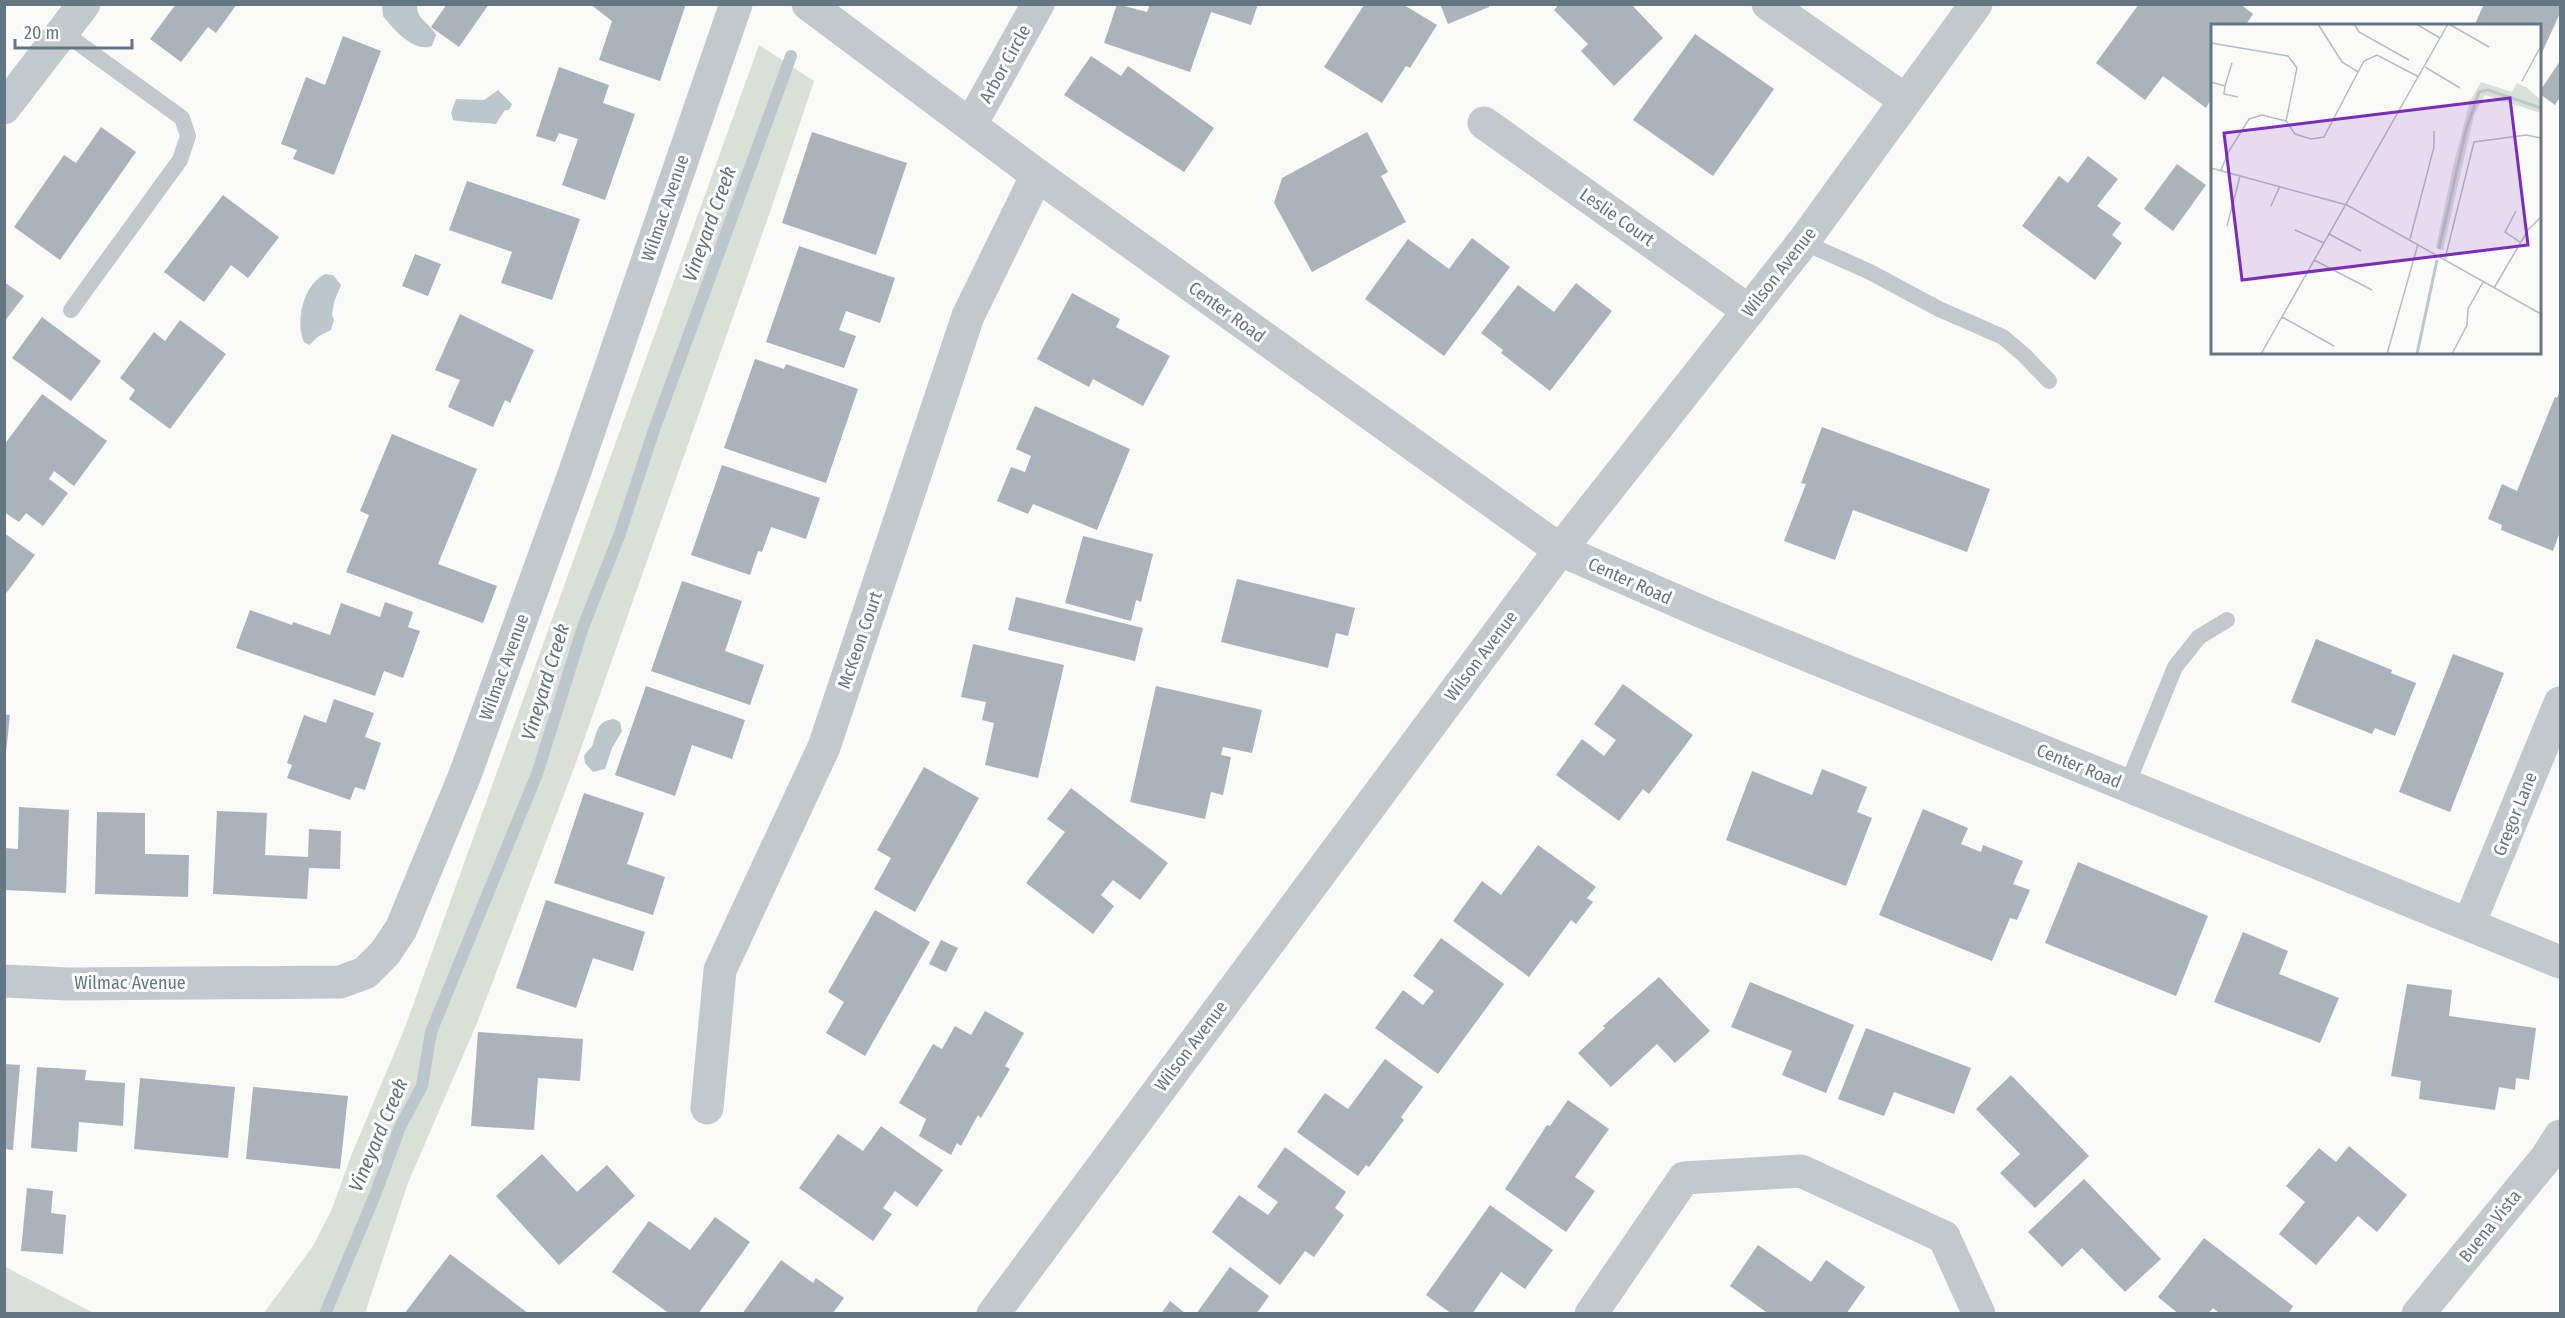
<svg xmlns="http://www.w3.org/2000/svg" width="2565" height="1318" viewBox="0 0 2565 1318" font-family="'Fira Sans Condensed',sans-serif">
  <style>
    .green { fill: #dadfd7 }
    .water { fill: #bbc7cb }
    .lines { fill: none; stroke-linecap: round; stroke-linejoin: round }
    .stream { stroke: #bbc7cb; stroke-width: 12 }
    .building { fill: #aab3b9 }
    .service { stroke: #c3c8cc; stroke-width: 16 }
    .minor { stroke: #c3c8cc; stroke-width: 33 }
    .labels { text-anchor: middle; stroke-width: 6; stroke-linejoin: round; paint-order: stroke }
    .street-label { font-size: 18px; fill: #657683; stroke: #fff }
    .water-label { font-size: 20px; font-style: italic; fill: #60757c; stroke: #fff }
    .inset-river { fill: none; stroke: #bbc7cb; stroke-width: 3 }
    .inset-road { fill: none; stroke: #b5bdc2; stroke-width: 1.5 }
    .view { fill: #7b2cbf; fill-opacity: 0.15; stroke: #7b2cbf; stroke-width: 3 }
    .inset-edge { fill: none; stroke: #657683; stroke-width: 3 }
  </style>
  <rect width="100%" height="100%" fill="#fafaf8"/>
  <!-- green -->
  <g class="green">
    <polygon points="759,45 814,81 771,209 574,768 477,1023 408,1183 365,1313 264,1313 313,1246 332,1209 351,1156 404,1030"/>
    <polygon points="5,1266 9,1269 94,1313 5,1313"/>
  </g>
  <!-- water -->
  <g class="water">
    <path d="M382 5H417C416 19 430 23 436 35L432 46C414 53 393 29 383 16Z"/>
    <path d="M498 90 512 104 509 110H505L496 124C481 122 467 123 453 120L451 113 456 99 484 100Z"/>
    <path d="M325 274 333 275 341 285 334 302 332 315 334 320 331 330 319 336 309 345 304 342C295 322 303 285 325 274Z"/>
    <path d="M614 719 620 722 622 731 612 748 605 769 593 772 585 763 584 756C587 751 591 749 593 744 597 731 597 721 614 719Z"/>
  </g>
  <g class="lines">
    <!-- stream -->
    <polyline class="stream" points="325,1314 375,1195 400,1127 422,1086 431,1032 537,774 583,627 619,536 655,427 791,56"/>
  </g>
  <!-- building -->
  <g class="building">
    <polygon points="176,4 237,4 216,33 208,27 181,62 150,39"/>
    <polygon points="447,4 489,4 459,47 431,27"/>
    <polygon points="590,4 686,4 660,81 599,60 612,21"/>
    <polygon points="1117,4 1147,12 1150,4 1258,4 1251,25 1211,12 1190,72 1104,43"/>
    <polygon points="1440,4 1488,4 1489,7 1448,24"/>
    <polygon points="1559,4 1631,4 1663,38 1614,86 1581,51 1588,44 1554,10"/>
    <polygon points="2139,4 2204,4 2207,6 2208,4 2240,4 2253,14 2245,26 2212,26 2212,98 2206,108 2163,76 2145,100 2096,63"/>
    <polygon points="2484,4 2560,4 2560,13 2540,57 2540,26 2474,26"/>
    <polygon points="1364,5 1404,5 1437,25 1410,68 1406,66 1382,103 1324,67"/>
    <polygon points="1695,34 1774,89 1713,176 1633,120"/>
    <polygon points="343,36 381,51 334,175 293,159 297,150 281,144 306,77 325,85"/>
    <polygon points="1091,56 1121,76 1128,66 1214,128 1184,172 1064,95"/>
    <polygon points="2560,61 2560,97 2555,105 2540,94 2540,91"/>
    <polygon points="559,67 609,85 603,103 635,114 605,200 562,185 578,139 559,133 555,142 536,136"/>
    <polygon points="101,127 136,152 60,260 14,227 64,155 76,163"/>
    <polygon points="812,132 907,163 876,255 782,223"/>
    <polygon points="1367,132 1388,172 1381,176 1406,222 1312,272 1274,203 1282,178"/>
    <polygon points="2088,156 2118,179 2097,206 2121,223 2112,235 2122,243 2095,280 2022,226 2059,176 2068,183"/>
    <polygon points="2177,164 2206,185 2173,231 2144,209"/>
    <polygon points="467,181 580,219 552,300 501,283 512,252 449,230"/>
    <polygon points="223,195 279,237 248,278 231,265 204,302 164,272"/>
    <polygon points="1472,238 1510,267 1444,356 1365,299 1408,239 1449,269"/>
    <polygon points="799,246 895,278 880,323 846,311 839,330 856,336 844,368 766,342"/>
    <polygon points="415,254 441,264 428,296 402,286"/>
    <polygon points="4,282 24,296 4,322"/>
    <polygon points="1576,283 1612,311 1550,391 1501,353 1503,350 1481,333 1518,285 1554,312"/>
    <polygon points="1072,293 1120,319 1116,327 1170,356 1143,406 1093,379 1089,387 1037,359"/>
    <polygon points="460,314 534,350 510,403 505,400 493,427 448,407 460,380 435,370"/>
    <polygon points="42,317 101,361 71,401 12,358"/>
    <polygon points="180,320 226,354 170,429 129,399 135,390 120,378 154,332 165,341"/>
    <polygon points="755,359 784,369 786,364 858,389 826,483 724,448"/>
    <polygon points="2560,391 2560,532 2553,551 2501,530 2502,525 2488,519 2502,484 2517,491 2555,397 2557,398"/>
    <polygon points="42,394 107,441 74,486 54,471 49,479 68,493 43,526 26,513 19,522 4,512 4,445"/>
    <polygon points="1035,406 1130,449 1097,530 1033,504 1028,514 997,501 1011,467 1025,472 1031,456 1016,449"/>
    <polygon points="1822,427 1990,489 1967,552 1853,510 1835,560 1784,541 1806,484 1801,483"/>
    <polygon points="392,434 477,469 438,564 497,586 483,623 346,572 369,515 360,511"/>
    <polygon points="722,465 820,498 806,539 771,527 762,552 758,551 750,575 691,555"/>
    <polygon points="4,533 35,555 4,596"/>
    <polygon points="1083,536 1153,554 1141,602 1136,600 1131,621 1065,603"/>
    <polygon points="1237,579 1355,608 1348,636 1336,633 1328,668 1221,642"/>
    <polygon points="682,581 742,601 725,651 764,665 750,705 651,671"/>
    <polygon points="1016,597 1143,628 1135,661 1008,630"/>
    <polygon points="385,602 413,612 408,627 420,631 403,678 384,671 375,696 236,648 250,610 292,625 293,622 330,635 341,603 380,617"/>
    <polygon points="2316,639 2392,670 2391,673 2416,683 2395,736 2375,728 2372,734 2291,702"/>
    <polygon points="973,644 1064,665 1038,778 985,765 994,723 982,720 986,702 961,697"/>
    <polygon points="2453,654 2504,673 2450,812 2399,792"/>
    <polygon points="1623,684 1693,735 1649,794 1643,789 1619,821 1556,775 1582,739 1604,756 1616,740 1594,724"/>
    <polygon points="646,686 745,720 732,759 692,745 675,796 615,775"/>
    <polygon points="1156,686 1262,710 1252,753 1223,747 1221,755 1231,757 1223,795 1211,792 1205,819 1130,802"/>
    <polygon points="334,699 374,713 365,737 381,743 365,790 355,787 350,800 287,778 292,765 287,763 304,715 326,723"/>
    <polygon points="4,714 10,715 6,753 4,753"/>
    <polygon points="924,767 979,798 915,912 874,889 891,858 877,850"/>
    <polygon points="1822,769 1867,787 1857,812 1872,818 1846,886 1726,840 1752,771 1812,795"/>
    <polygon points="1071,788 1168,863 1140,900 1113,880 1101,895 1114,906 1093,934 1026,883 1065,832 1047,819"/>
    <polygon points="584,793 644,813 627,864 665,877 653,915 554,883"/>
    <polygon points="19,807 69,810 66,893 5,890 5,848 18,849"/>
    <polygon points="1923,809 1968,828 1961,844 1981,852 1983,845 2023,861 2013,884 2030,890 2017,920 2010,918 1992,961 1879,915"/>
    <polygon points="217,811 267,813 265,855 308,857 309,829 341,831 340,869 309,868 307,899 213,894"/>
    <polygon points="97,812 145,813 145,854 189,855 188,897 95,894"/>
    <polygon points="1538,845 1596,887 1587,898 1593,902 1576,924 1571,920 1529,977 1453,921 1482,881 1501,895"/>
    <polygon points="2078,862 2208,916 2176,996 2045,943"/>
    <polygon points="546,900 645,932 633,971 593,958 576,1008 516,988"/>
    <polygon points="875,910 930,942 865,1056 826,1033 844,1002 828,992"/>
    <polygon points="2243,932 2288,951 2279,974 2339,998 2320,1043 2214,1002"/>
    <polygon points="1441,938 1504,984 1438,1074 1375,1028 1403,990 1423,1005 1434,991 1413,976"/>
    <polygon points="941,940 958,948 946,972 929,964"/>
    <polygon points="1659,977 1710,1031 1675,1063 1657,1044 1611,1087 1578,1053 1605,1028 1603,1026"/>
    <polygon points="1750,982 1854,1025 1826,1093 1782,1075 1792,1051 1731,1027"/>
    <polygon points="2407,984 2452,990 2449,1016 2536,1028 2529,1080 2516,1078 2515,1090 2499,1087 2495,1110 2419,1099 2421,1081 2391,1076"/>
    <polygon points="985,1011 1024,1033 1005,1066 1010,1069 981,1118 978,1115 961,1146 957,1143 951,1155 919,1136 926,1119 899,1103 933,1044 942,1049 955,1026 971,1035"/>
    <polygon points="1866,1028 1971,1068 1954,1114 1894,1092 1884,1116 1838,1099"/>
    <polygon points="478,1032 583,1039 580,1081 538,1078 534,1130 471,1126"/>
    <polygon points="1385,1059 1423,1087 1401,1117 1404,1120 1369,1167 1366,1165 1358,1176 1297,1132 1325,1093 1348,1109"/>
    <polygon points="4,1064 20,1065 13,1150 4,1149"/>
    <polygon points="37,1067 86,1070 85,1080 125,1083 123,1126 79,1122 77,1152 31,1148"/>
    <polygon points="2011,1075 2089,1156 2035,1208 2000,1173 2020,1154 1976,1109"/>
    <polygon points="140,1078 235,1087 228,1158 134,1149"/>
    <polygon points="253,1087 348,1096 340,1169 246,1159"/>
    <polygon points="1568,1100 1609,1129 1575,1177 1595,1191 1566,1232 1505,1189 1547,1125 1550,1126"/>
    <polygon points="881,1126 943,1170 917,1207 895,1191 883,1208 892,1214 873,1241 799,1188 838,1134 863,1151"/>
    <polygon points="2349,1146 2407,1195 2377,1232 2358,1216 2316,1265 2279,1234 2305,1202 2286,1186 2319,1148 2336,1162"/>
    <polygon points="1285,1147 1346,1192 1335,1208 1344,1215 1314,1257 1305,1251 1280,1285 1212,1232 1239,1195 1268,1215 1278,1202 1257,1187"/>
    <polygon points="542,1154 577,1192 607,1165 635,1196 559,1265 496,1196"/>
    <polygon points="2084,1179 2161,1259 2125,1292 2082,1248 2062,1267 2028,1232"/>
    <polygon points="27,1188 53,1191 51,1213 66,1215 63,1254 21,1251"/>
    <polygon points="1490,1205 1553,1250 1525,1289 1501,1272 1472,1314 1452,1314 1426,1295"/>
    <polygon points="715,1217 750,1242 698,1314 670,1314 612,1272 649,1221 690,1250"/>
    <polygon points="2204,1238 2293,1306 2288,1314 2220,1314 2213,1308 2208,1314 2179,1314 2158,1297"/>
    <polygon points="1758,1245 1811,1282 1826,1260 1865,1287 1846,1314 1769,1314 1730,1286"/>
    <polygon points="450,1254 529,1314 404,1314"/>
    <polygon points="781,1260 813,1283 816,1278 844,1298 832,1314 742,1314"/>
    <polygon points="1230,1267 1269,1296 1256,1314 1196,1314"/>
    <polygon points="1170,1301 1186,1314 1161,1314"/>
  </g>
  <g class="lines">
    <!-- service -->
    <g class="service">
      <polyline points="63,32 182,118 188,136 180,160 71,310"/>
      <polyline points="1803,242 1870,272 1939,309 2003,337 2024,355 2049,381"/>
      <polyline points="2127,785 2175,667 2199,637 2227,620"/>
    </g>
    <!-- minor -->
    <g class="minor">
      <polyline points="808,4 1037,175 1560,550 1709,615 2560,962"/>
      <polyline points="1768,4 1905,100"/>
      <polyline points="4,108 84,4"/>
      <polyline points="1484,123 1749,311"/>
      <polyline points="971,124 1038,4"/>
      <polyline points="2469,924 2560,703"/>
      <polyline points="4,981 69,984 340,982 365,973 385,953 401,929 465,775 574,474 736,4"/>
      <polyline points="707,1108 720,970 824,747 968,316 1037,175"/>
      <polyline points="993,1314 1560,550 1803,242 1976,4"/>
      <polyline points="1591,1314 1684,1178 1801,1171 1944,1237 1979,1314"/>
      <polyline points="2418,1314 2546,1158 2560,1136"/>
    </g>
  </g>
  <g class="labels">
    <!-- street labels -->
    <g class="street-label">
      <text transform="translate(1005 64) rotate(-61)" y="6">Arbor Circle</text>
      <text transform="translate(665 208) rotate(-71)" y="6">Wilmac Avenue</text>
      <text transform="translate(1617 217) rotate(35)" y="6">Leslie Court</text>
      <text transform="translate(1779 272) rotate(-52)" y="6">Wilson Avenue</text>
      <text transform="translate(1227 312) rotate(36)" y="6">Center Road</text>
      <text transform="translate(1630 581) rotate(24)" y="6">Center Road</text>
      <text transform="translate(860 640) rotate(-71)" y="6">McKeon Court</text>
      <text transform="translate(1481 656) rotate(-53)" y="6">Wilson Avenue</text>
      <text transform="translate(504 667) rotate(-70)" y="6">Wilmac Avenue</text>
      <text transform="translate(2079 766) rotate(22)" y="6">Center Road</text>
      <text transform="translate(2515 814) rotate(-68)" y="6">Gregor Lane</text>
      <text x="130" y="989">Wilmac Avenue</text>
      <text transform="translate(1191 1046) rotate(-53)" y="6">Wilson Avenue</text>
      <text transform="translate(2490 1226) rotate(-51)" y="6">Buena Vista</text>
    </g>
    <!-- water labels -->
    <g class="water-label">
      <text transform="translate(709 224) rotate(-70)" y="7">Vineyard Creek</text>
      <text transform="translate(545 682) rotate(-73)" y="7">Vineyard Creek</text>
      <text transform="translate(378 1135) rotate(-67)" y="7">Vineyard Creek</text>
    </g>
  </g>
  <!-- overview -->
  <g transform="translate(2211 24)">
    <rect width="330" height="330" fill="#fafaf8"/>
    <path d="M270 58 301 68 306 59 316 64 330 76V89L274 71 263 91 232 226 225 223 242 143 259 77Z" fill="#dadfd7"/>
    <path class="inset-river" d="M228 225 255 106 268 68 277 66 330 84M206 330 226 236"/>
    <path class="inset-road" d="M107 0 131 38 147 48 153 37 166 31 208 53M143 0 148 8 198 36M205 0 229 14M238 0 278 23M0 19 77 32 86 44 75 97 51 91 38 95 18 127 10 146M214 43 249 64M311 57 330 22M0 58 14 62 13 70 27 73M14 62 21 39M75 97 84 110 100 115 113 113 147 48M0 144 136 181 330 290M60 182 69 162M305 187 294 208 309 218M16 202 29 152M84 206 113 219M118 210 150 227M199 215 223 123V107M234 235 263 118 315 111 330 114M103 236 161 266M283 264 317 206 330 193M71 293 123 322M50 330 237 0M176 330 207 220M241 330 256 301 257 285 272 258"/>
    <path class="view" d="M299 74 317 221 31 256 13 109Z"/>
    <rect width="330" height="330" class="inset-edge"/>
  </g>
  <!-- border -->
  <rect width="2565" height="1318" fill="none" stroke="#657683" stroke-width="12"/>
  <!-- scale -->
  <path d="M15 39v9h117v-9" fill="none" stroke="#657683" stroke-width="3"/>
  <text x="24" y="39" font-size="18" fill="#657683" stroke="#ffffff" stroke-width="4.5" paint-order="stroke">20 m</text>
</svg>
